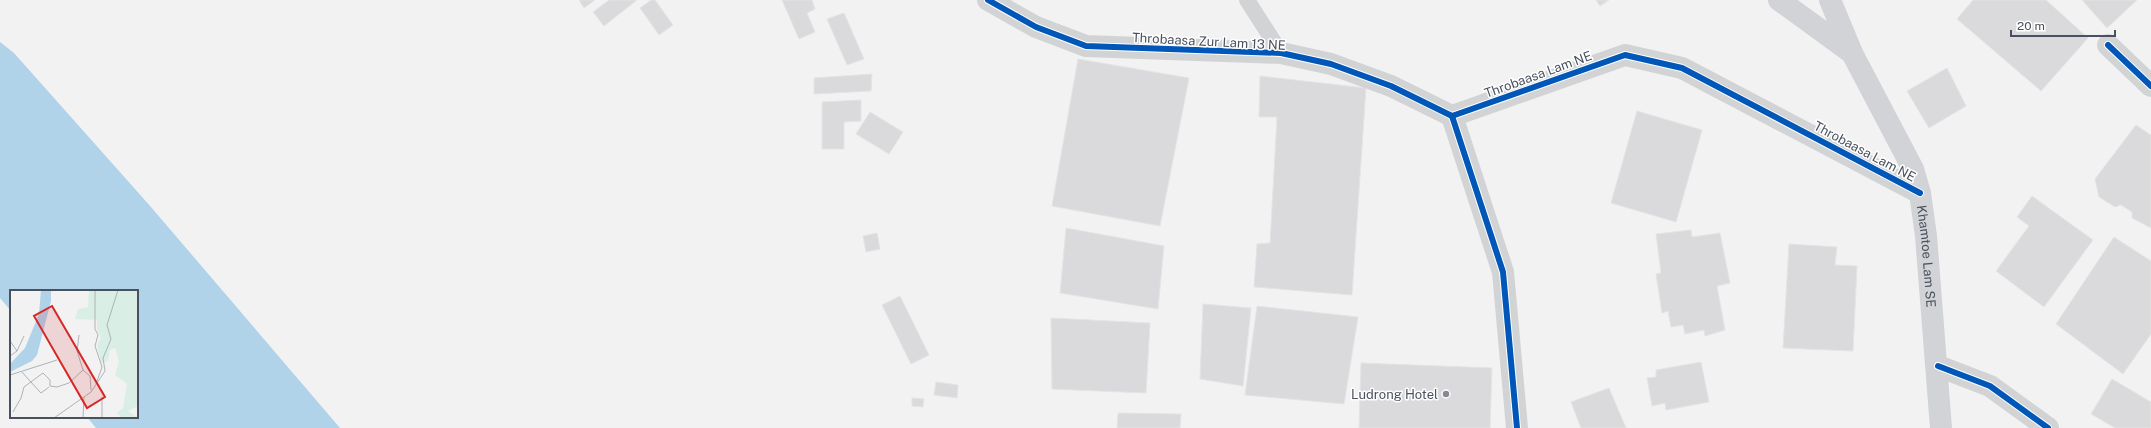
<svg xmlns="http://www.w3.org/2000/svg" width="2151" height="428" viewBox="0 0 2151 428" font-family="'Public Sans',sans-serif">
  <style>
    .water { fill: #b0d3ea }
    .building { fill: #dadadc; stroke: #e4e4e5 }
    .lines { fill: none; stroke-linecap: round; stroke-linejoin: round }
    .lane { stroke: #d1d3d5; stroke-width: 16 }
    .street { stroke: #d1d3d5; stroke-width: 22 }
    .secondary { stroke: #d1d3d6; stroke-width: 22 }
    .cycleway-casing { stroke: #fff; stroke-width: 8 }
    .cycleway { stroke: #0057b8; stroke-width: 6 }
    .poi-dot { fill: #858992; stroke: #fff; stroke-width: 1.5 }
    .labels { text-anchor: middle; stroke-width: 3; stroke-linejoin: round; paint-order: stroke }
    .street-label { font-size: 13px; fill: #4a515e; stroke: #fff }
    .poi-label { font-size: 13px; fill: #4a515e; stroke: #fff; text-anchor: end }
    .inset-road { fill: none; stroke: #afb2b7; stroke-width: 1 }
    .view { fill: #d62828; fill-opacity: 0.15; stroke: #d62828; stroke-width: 2 }
    .inset-edge { fill: none; stroke: #4a515e; stroke-width: 2 }
  </style>
  <rect width="100%" height="100%" fill="#f2f2f2"/>
  <!-- water -->
  <polygon class="water" points="0,42 14,53 151,207 340,428 96,428 87,417 137,417 137,291 11,291 11,311 0,298"/>
  <!-- building -->
  <g class="building">
    <polygon points="579,0 595,0 584,8"/>
    <polygon points="609,0 637,0 604,26 593,12"/>
    <polygon points="651,0 655,0 673,25 659,35 640,8"/>
    <polygon points="782,0 812,0 815,9 807,13 815,32 799,39"/>
    <polygon points="1596,0 1609,0 1600,6"/>
    <polygon points="1973,0 2046,0 2088,38 2041,91 1957,19"/>
    <polygon points="2082,0 2137,0 2107,28"/>
    <polygon points="844,13 864,59 847,65 827,19"/>
    <polygon points="1078,59 1189,78 1160,226 1052,206"/>
    <polygon points="1947,68 1966,106 1929,128 1907,91"/>
    <polygon points="872,74 871,91 814,94 814,78"/>
    <polygon points="1260,76 1366,88 1352,295 1254,287 1257,244 1270,243 1277,117 1259,117"/>
    <polygon points="861,100 861,121 844,122 844,149 822,149 822,102"/>
    <polygon points="1637,111 1702,130 1676,222 1611,203"/>
    <polygon points="870,112 903,132 889,154 856,134"/>
    <polygon points="2136,125 2151,135 2151,228 2132,218 2132,212 2121,205 2115,207 2099,197 2095,179"/>
    <polygon points="2032,196 2093,240 2044,307 1996,271 2029,226 2017,217"/>
    <polygon points="1066,228 1164,246 1158,309 1060,293"/>
    <polygon points="1691,230 1692,237 1720,233 1730,283 1717,286 1725,330 1705,336 1704,330 1685,334 1683,325 1671,327 1668,311 1662,313 1656,274 1661,273 1656,234"/>
    <polygon points="877,233 880,249 866,252 863,236"/>
    <polygon points="2114,237 2151,261 2151,334 2123,374 2056,324"/>
    <polygon points="1789,244 1837,247 1835,265 1857,266 1853,351 1783,348"/>
    <polygon points="900,296 929,355 911,364 882,305"/>
    <polygon points="1203,304 1251,308 1243,386 1200,379"/>
    <polygon points="1257,306 1358,317 1344,404 1245,395"/>
    <polygon points="1051,318 1150,323 1146,393 1052,389"/>
    <polygon points="1701,362 1709,402 1666,410 1665,403 1652,406 1647,378 1656,377 1656,370"/>
    <polygon points="1361,363 1492,368 1490,428 1359,428"/>
    <polygon points="2112,379 2151,402 2151,428 2115,428 2091,414"/>
    <polygon points="936,382 958,385 957,398 934,395"/>
    <polygon points="1609,388 1626,428 1581,428 1571,402"/>
    <polygon points="912,398 924,399 923,407 912,406"/>
    <polygon points="1118,413 1181,414 1180,428 1117,428"/>
  </g>
  <g class="lines">
    <!-- lane -->
    <polyline class="lane" points="1247,0 1281,53"/>
    <!-- street -->
    <g class="street">
      <polyline points="988,0 1036,27 1086,46 1281,53 1331,64 1391,86 1452,116"/>
      <polyline points="2108,45 2151,86"/>
      <polyline points="1452,116 1625,55 1682,68 1920,193"/>
      <polyline points="1452,116 1503,272 1517,428"/>
      <polyline points="1938,366 1990,386 2048,428"/>
    </g>
    <!-- secondary -->
    <g class="secondary">
      <polyline points="1779,0 1852,53"/>
      <path id="s1" d="M1830 0 1852 53 1913 169 1920 193 1926 236 1941 428"/>
    </g>
    <!-- cycleway casing -->
    <g class="cycleway-casing">
      <g id="cycleway">
        <polyline points="988,0 1036,27 1086,46 1281,53 1331,64 1391,86 1452,116"/>
        <polyline points="2108,45 2151,86"/>
        <polyline points="1452,116 1625,55 1682,68 1920,193"/>
        <polyline points="1452,116 1503,272 1517,428"/>
        <polyline points="1938,366 1990,386 2048,428"/>
      </g>
    </g>
    <!-- cycleway -->
    <use href="#cycleway" class="cycleway"/>
  </g>
  <!-- markers -->
  <circle class="poi-dot" cx="1446" cy="394" r="4"/>
  <g class="labels">
    <!-- street labels -->
    <g class="street-label">
      <text transform="translate(1209 41) rotate(3)" y="5">Throbaasa Zur Lam 13 NE</text>
      <text transform="translate(1538 74) rotate(-20)" y="5">Throbaasa Lam NE</text>
      <text transform="translate(1865 151) rotate(28)" y="5">Throbaasa Lam NE</text>
      <text dy="5" stroke="none"><textPath href="#s1" startOffset="277">Khamtoe Lam SE</textPath></text>
    </g>
    <!-- poi labels -->
    <g class="poi-label">
      <text x="1438" y="399">Ludrong Hotel</text>
    </g>
  </g>
  <!-- overview -->
  <g transform="translate(10 290)">
    <rect width="128" height="128" fill="#f2f2f2"/>
    <path d="M79 0H128V116L118 121 128 128H112L107 123 113 118 117 94 105 85 109 72 105 58 100 60 98 71 91 73 87 55 91 48 87 40V30L65 29 68 19 78 17Z" fill="#d9efe5"/>
    <path d="M31 0H41V11L27 65 22 71 0 82V74L15 58 29 24Z" fill="#b0d3ea"/>
    <path class="inset-road" d="M85 0V39L88 45 85 56 92 77 86 94M69 45 67 61 73 80M0 51 7 61M0 66 7 61 14 46M73 80 80 86 81 100M12 82 20 91M0 85 47 70M20 91 31 103 39 97M92 107V128M3 122 11 108 14 97 33 83 40 90V96L47 97 59 93 73 80M44 128 81 102 95 81 93 68 101 49 97 35 108 0M73 128 74 107"/>
    <path class="view" d="M42 16 95 107 77 118 24 26Z"/>
    <rect width="128" height="128" class="inset-edge"/>
  </g>
  <!-- scale -->
  <path d="M2011 30v6h104v-6" fill="none" stroke="#4a515e" stroke-width="2"/>
  <text x="2017" y="30" font-size="12" fill="#4a515e" stroke="#ffffff" stroke-width="3" paint-order="stroke">20 m</text>
</svg>
